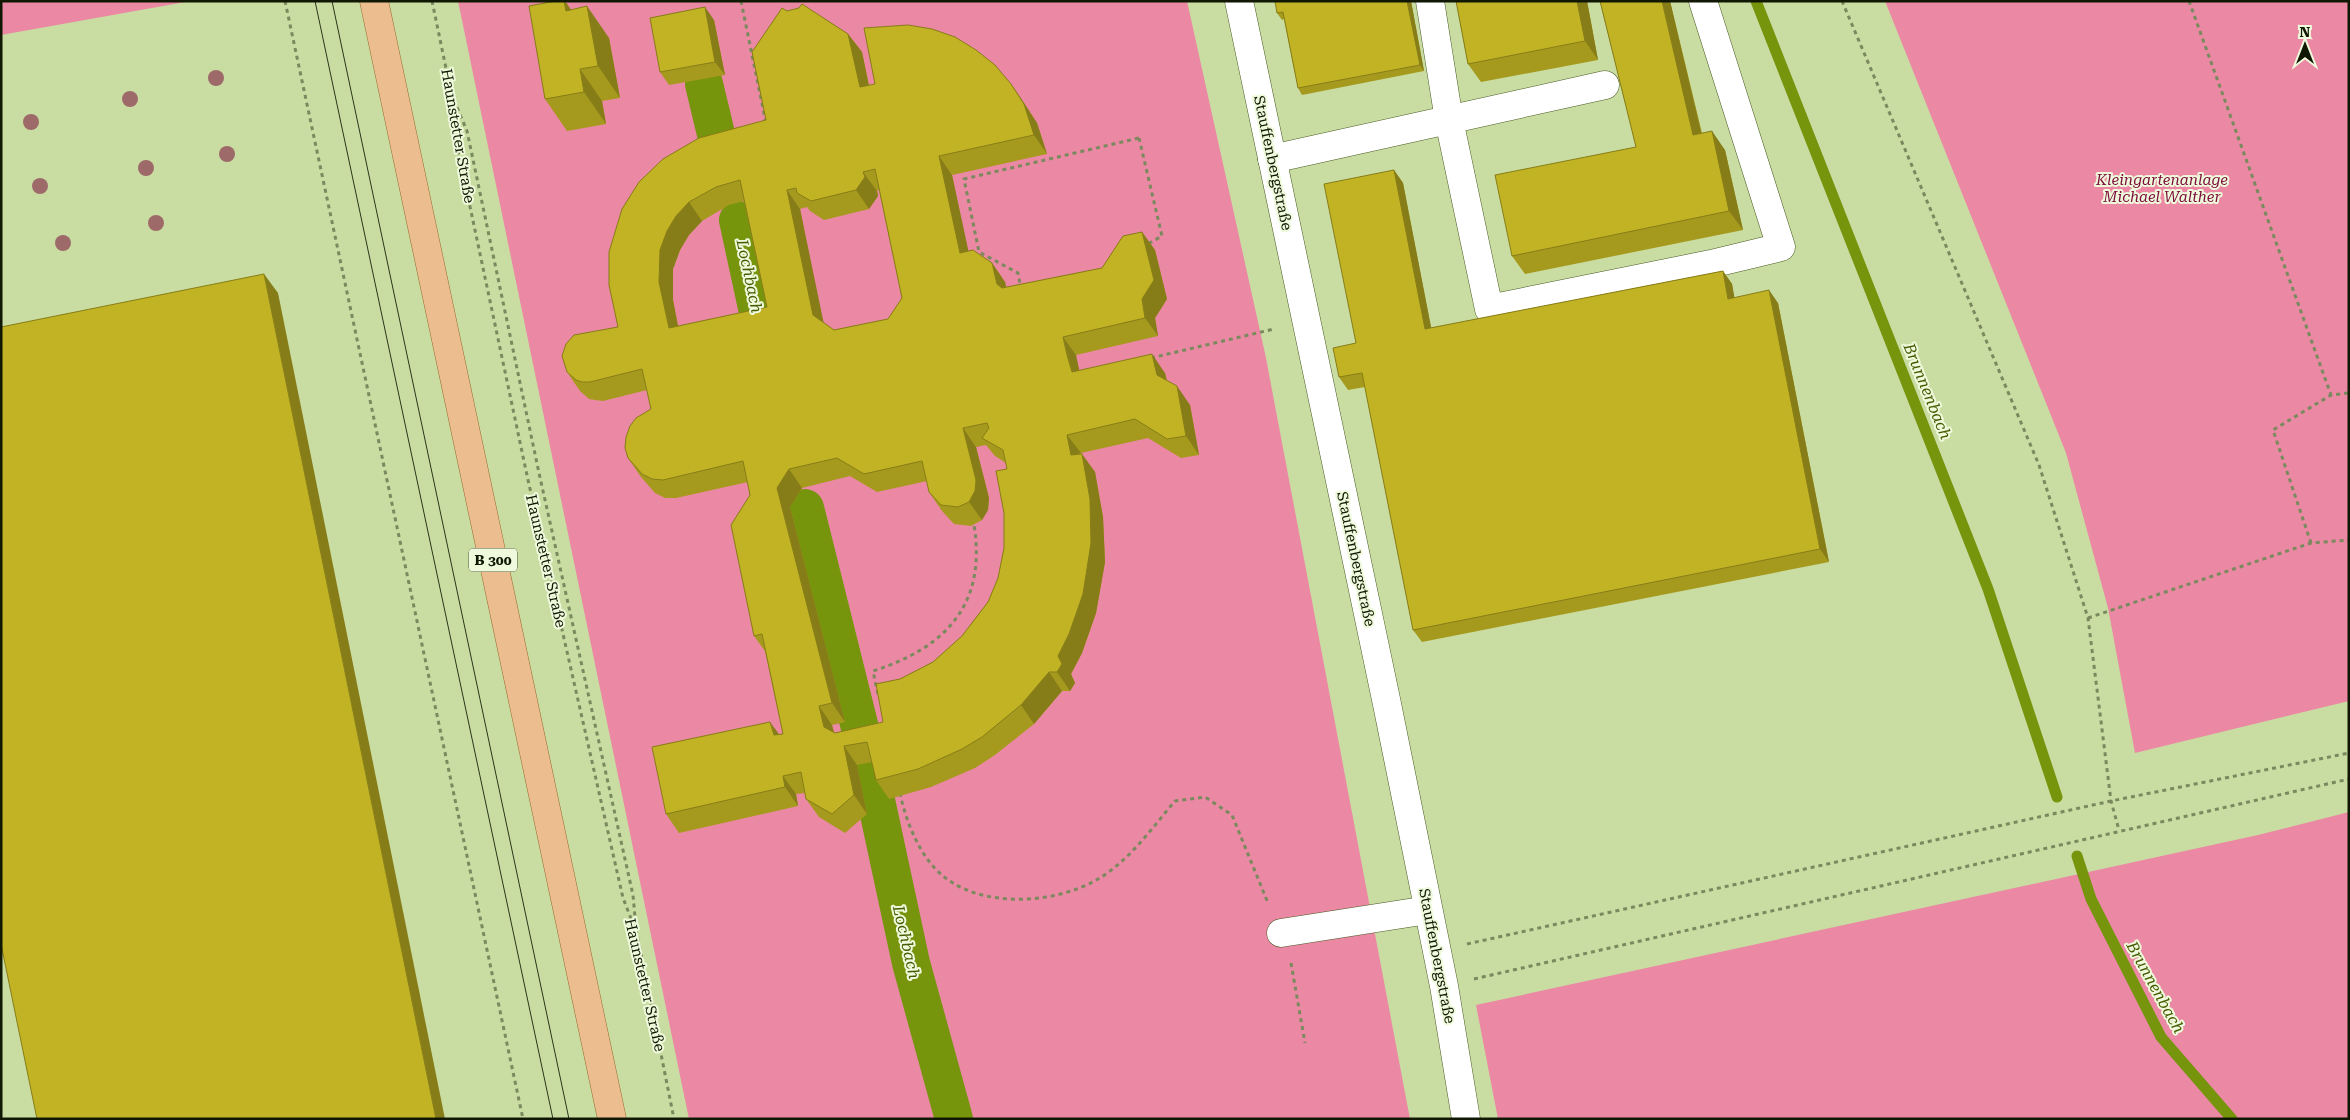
<svg xmlns="http://www.w3.org/2000/svg" width="2350" height="1120" viewBox="0 0 2350 1120" font-family="'Roboto Serif',serif">
  <style>
    .green { fill: #eb88a3 }
    .lines { fill: none; stroke-linecap: round; stroke-linejoin: round }
    .stream { stroke: #76950d; stroke-width: 11 }
    .canal { stroke: #76950d; stroke-width: 38 }
    .minor-casing { stroke: #495923; stroke-width: 29 }
    .major-casing { stroke: #97682e; stroke-width: 29 }
    .path { stroke: #7a895e; stroke-width: 3; stroke-dasharray: 4 4; stroke-linecap: butt }
    .minor { stroke: #fff; stroke-width: 28 }
    .major { stroke: #ecbe8f; stroke-width: 28 }
    .tram { stroke: #2c351a; stroke-width: 1 }
    .tree { fill: #9e6a69 }
    .wall { fill: #a69a1e; fill-rule: evenodd }
    .shaded-wall { fill: #877d18 }
    .building { fill: #c1b323; stroke: #877d18; fill-rule: evenodd }
    .labels { text-anchor: middle; stroke-width: 4; stroke-linejoin: round; paint-order: stroke }
    .shield { fill: #effadc; stroke: #535b43; stroke-width: 1 }
    .shield-label { font-size: 14px; font-weight: bold; fill: #101702 }
    .street-label { font-size: 15px; fill: #101702; stroke: #effadc }
    .park-label { font-size: 15px; font-style: italic; fill: #7b0c3b; stroke: #effadc }
    .water-label { font-size: 16px; font-style: italic; fill: #455a00; stroke: #effadc }
  </style>
  <rect width="100%" height="100%" fill="#c9dda2"/>
  <!-- green -->
  <g class="green">
    <polygon points="1,1 191,1 1,35"/>
    <polygon points="458,1 1187,1 1266,358 1410,1119 689,1119"/>
    <polygon points="1885,1 2349,1 2349,701 2135,753 2108,608 2066,453"/>
    <polygon points="2349,812 2349,1119 1498,1119 1476,1005 2258,835"/>
  </g>
  <g class="lines">
    <!-- stream -->
    <g class="stream">
      <polyline points="1756,1 1988,589 2057,797"/>
      <polyline points="2077,856 2091,899 2161,1037 2232,1119"/>
    </g>
    <!-- canal -->
    <g class="canal">
      <polyline points="704,84 721,155"/>
      <polyline points="738,220 762,331"/>
      <polyline points="805,508 865,748"/>
      <polyline points="868,763 911,963 954,1119"/>
    </g>
    <!-- minor casing -->
    <g class="minor-casing">
      <g id="minor">
        <polyline points="1239,1 1387,704 1444,986 1466,1119"/>
        <polyline points="1430,1 1449,120 1489,309 1711,264 1781,247 1703,1"/>
        <polyline points="1272,159 1605,85"/>
        <polyline points="1281,933 1428,910"/>
      </g>
    </g>
    <!-- major casing -->
    <g class="major-casing">
      <polyline id="major" points="374,1 612,1119"/>
    </g>
    <!-- path -->
    <g class="path">
      <polyline points="285,1 523,1119"/>
      <polyline points="432,1 452,97 455,136 528,480 623,898 637,934 674,1119"/>
      <polyline points="741,1 766,123"/>
      <polyline points="1842,1 2039,465 2088,618 2111,801 2119,830"/>
      <polyline points="2189,1 2331,395 2349,393"/>
      <polyline points="454,100 467,131 539,473 633,895 636,928"/>
      <polygon points="1139,138 1162,236 1132,253 1113,283 1023,300 1018,273 979,252 964,179"/>
      <polyline points="1151,358 1274,329"/>
      <polyline points="2311,543 2273,430 2331,395"/>
      <polyline points="2088,618 2311,543 2349,540"/>
      <path d="M878 694 873 671C945 648 987 605 974 525"/>
      <path d="M900 793C906 822 920 857 943 876 983 909 1056 904 1098 879 1129 861 1152 828 1175 801L1205 797 1232 815 1268 903"/>
      <polyline points="1467,944 2111,801 2349,753"/>
      <polyline points="1291,963 1305,1043"/>
      <polyline points="1474,979 2349,779"/>
    </g>
    <!-- minor -->
    <use href="#minor" class="minor"/>
    <!-- major -->
    <use href="#major" class="major"/>
    <!-- tram -->
    <g class="tram">
      <polyline points="315,1 553,1119"/>
      <polyline points="332,1 569,1119"/>
    </g>
  </g>
  <!-- trees -->
  <g class="tree">
    <circle cx="216" cy="78" r="8"/>
    <circle cx="130" cy="99" r="8"/>
    <circle cx="31" cy="122" r="8"/>
    <circle cx="227" cy="154" r="8"/>
    <circle cx="146" cy="168" r="8"/>
    <circle cx="40" cy="186" r="8"/>
    <circle cx="156" cy="223" r="8"/>
    <circle cx="63" cy="243" r="8"/>
  </g>
  <!-- wall -->
  <g class="wall">
    <polygon points="565,1 571,10 609,38 620,98 602,101 606,124 567,131 545,99"/>
    <polygon points="1275,1 1411,1 1424,71 1302,95 1298,88 1284,19 1282,20 1277,13"/>
    <polygon points="1456,1 1587,1 1598,60 1481,82 1468,64"/>
    <polygon points="1600,1 1670,1 1702,133 1725,150 1743,230 1525,274 1512,256 1636,147"/>
    <path d="M787 11 848 34 862 52 869 85 1011 84 1024 103 1037 123 1047 154 952 175 968 251 992 263 1005 282 1006 287 1102 268 1142 232 1155 250 1167 299 1155 318 1158 336 1076 355 1079 370 1165 373 1167 381 1190 405 1199 455 1181 458 1148 438 1081 453 1095 472 1103 517 1105 562 1096 613 1082 653 1071 674 1075 683 1070 691H1062L1034 724 995 755 975 768 931 787 889 799 876 780 872 762 857 765 867 814 845 833 819 817 806 799 805 793 796 794 798 806 679 833 666 814 779 734H783L765 651 754 636 750 495 748 482 676 498H665L655 493 641 477 628 458 651 409 647 390 603 401 595 400 589 399 580 391 567 372 618 327 609 285 766 120ZM879 190 902 298 888 319 834 330 823 323 800 209 807 207 810 211 824 220 869 209 878 196 877 191ZM744 201 767 307 678 326 673 300V269L680 250 689 235 702 221 729 205ZM986 445 995 456 1006 463 1007 469 1004 548 998 578 988 602 962 636 933 662 900 679 883 722 835 733 834 732 832 725 845 722 790 507 802 488 850 476 877 492 927 481 929 492 942 511 954 524 971 526 982 520 988 510 989 498 976 447Z"/>
    <polygon points="714,20 725,75 669,85 660,72"/>
    <polygon points="1394,170 1403,183 1431,328 1723,271 1732,284 1734,297 1778,303 1829,562 1422,642 1413,630 1365,387 1348,390 1339,377 1356,343"/>
  </g>
  <!-- shaded-wall -->
  <g class="shaded-wall">
    <polygon points="564,1 565,1 586,32 566,11"/>
    <polygon points="1407,1 1411,1 1424,71 1420,65"/>
    <polygon points="1577,1 1587,1 1598,60 1585,41"/>
    <polygon points="1662,1 1670,1 1706,153 1693,135"/>
    <polygon points="587,6 609,38 620,98 598,66"/>
    <polygon points="705,7 714,20 725,75 715,62"/>
    <polygon points="848,34 862,52 873,106 860,87"/>
    <polygon points="580,69 602,101 606,124 584,92"/>
    <polygon points="1011,84 1024,103 1037,123 1047,154 1034,135"/>
    <polygon points="1712,131 1725,150 1743,230 1729,211"/>
    <polygon points="939,156 952,175 973,272 960,253"/>
    <polygon points="1394,170 1403,183 1434,342 1425,329"/>
    <polygon points="863,172 877,191 878,196 869,209 856,190"/>
    <polygon points="787,190 800,209 826,334 813,315"/>
    <polygon points="689,202 702,221 689,235 680,250 673,269 673,300 682,347 669,328 659,282 660,250 667,231 676,216"/>
    <polygon points="1142,232 1155,250 1167,299 1155,318 1158,336 1145,318 1142,299"/>
    <polygon points="992,263 1005,282 1010,303 997,284"/>
    <polygon points="1723,271 1732,284 1737,312 1728,299"/>
    <polygon points="264,274 278,293 445,1119 436,1119"/>
    <polygon points="1769,290 1778,303 1829,562 1820,549"/>
    <polygon points="1063,337 1076,355 1080,374 1072,372"/>
    <polygon points="1152,354 1165,373 1170,394 1157,375"/>
    <polygon points="1177,386 1190,405 1199,455 1186,436"/>
    <polygon points="963,428 976,447 989,498 988,510 982,520 969,502"/>
    <polygon points="1067,435 1081,453 1071,455"/>
    <polygon points="1082,454 1095,472 1103,517 1105,562 1096,613 1082,653 1071,674 1075,683 1070,691 1057,672 1058,656"/>
    <polygon points="789,469 802,488 790,507 845,722 832,703 777,488"/>
    <polygon points="1049,672 1062,691 1034,724 1021,705"/>
    <polygon points="819,706 832,725 837,745 824,727"/>
    <polygon points="770,722 784,741 774,735"/>
    <polygon points="844,746 857,765 867,814 854,795"/>
    <polygon points="783,776 796,794 798,806 785,787"/>
  </g>
  <!-- building -->
  <g class="building">
    <polygon points="556,1 564,1 566,11 587,6 598,66 580,69 584,92 545,99 529,6"/>
    <polygon points="1275,1 1407,1 1420,65 1298,88 1283,12 1277,13"/>
    <polygon points="1456,1 1577,1 1585,41 1468,64"/>
    <polygon points="1600,1 1662,1 1693,135 1712,131 1729,211 1512,256 1495,175 1636,147"/>
    <path d="M802 4 848 34 860 87 875 84 864 28 908 25 932 29 955 37 976 50 995 65 1011 84 1024 104 1034 135 939 156 960 253 973 250 992 263 997 284 1002 288 1102 268 1123 236 1142 232 1154 280 1142 299 1145 318 1063 337 1067 355 1072 372 1152 354 1157 375 1177 386 1186 436 1167 439 1135 419 1067 435 1071 455 1082 454 1090 499 1091 543 1083 594 1069 634 1058 656 1062 664 1057 672H1049L1021 705 982 737 962 749 918 769 876 780 867 742 844 746 854 795 832 814 806 799 801 772 783 776 785 787 666 814 652 747 770 722 774 735 783 734 762 634 754 636 731 525 750 495 743 461 663 480 652 479 642 474 628 458 625 448 626 437 630 426 636 418 651 409 642 369 590 382H582L576 380 567 372 562 356 566 344 574 335 618 327 609 285V252L622 209 639 182 663 159 699 138 766 120 752 52 782 8 787 11 799 8ZM875 169 902 298 888 319 834 330 813 315 787 190 796 188 797 193 811 201 856 190 865 177 863 172ZM740 180 767 307 669 328 659 282 660 250 667 231 676 216 689 202 716 187ZM987 423 989 428 982 438 1003 450 1007 469 996 471 1004 513V548L998 578 988 602 962 636 933 662 900 679 876 684 883 722 835 733 824 727 819 706 832 703 777 488 789 469 837 458 864 474 922 461 929 492 941 505 958 507 969 502 975 491 976 480 963 428Z"/>
    <polygon points="705,7 715,62 660,72 650,18"/>
    <polygon points="1394,170 1425,329 1723,271 1728,299 1769,290 1820,549 1413,630 1362,373 1339,377 1333,348 1356,343 1324,184"/>
    <polygon points="264,274 436,1119 37,1119 1,944 1,327"/>
  </g>
  <g class="labels">
    <!-- shield labels -->
    <rect class="shield" x="469" y="548.5" width="48" height="23" rx="4"/>
    <g class="shield-label">
      <text x="493" y="565">B 300</text>
    </g>
    <!-- street labels -->
    <g class="street-label">
      <text transform="translate(458 136) rotate(80)" y="5">Haunstetter Straße</text>
      <text transform="translate(1273 163) rotate(78)" y="5">Stauffenbergstraße</text>
      <text transform="translate(1356 559) rotate(78)" y="5">Stauffenbergstraße</text>
      <text transform="translate(546 561) rotate(77)" y="5">Haunstetter Straße</text>
      <text transform="translate(1437 956) rotate(79)" y="5">Stauffenbergstraße</text>
      <text transform="translate(645 985) rotate(77)" y="5">Haunstetter Straße</text>
    </g>
    <!-- park labels -->
    <g class="park-label">
      <text x="2162" y="185">Kleingartenanlage<tspan x="2162" dy="17">Michael Walther</tspan></text>
    </g>
    <!-- water labels -->
    <g class="water-label">
      <text transform="translate(750 276) rotate(78)" y="6">Lochbach</text>
      <text transform="translate(1928 391) rotate(68)" y="6">Brunnenbach</text>
      <text transform="translate(907 942) rotate(77)" y="6">Lochbach</text>
      <text transform="translate(2156 987) rotate(61)" y="6">Brunnenbach</text>
    </g>
  </g>
  <!-- border -->
  <rect width="2350" height="1120" fill="none" stroke="#101702" stroke-width="5"/>
  <!-- north arrow -->
  <g transform="translate(2305 45)" stroke="#effadc" stroke-width="4" paint-order="stroke">
  <path d="M0-4L9 19L0 12L-9 19Z" fill="#101702"/>
  <text y="-8" font-size="14" font-weight="bold" text-anchor="middle" fill="#101702">N</text>
  </g>
</svg>
